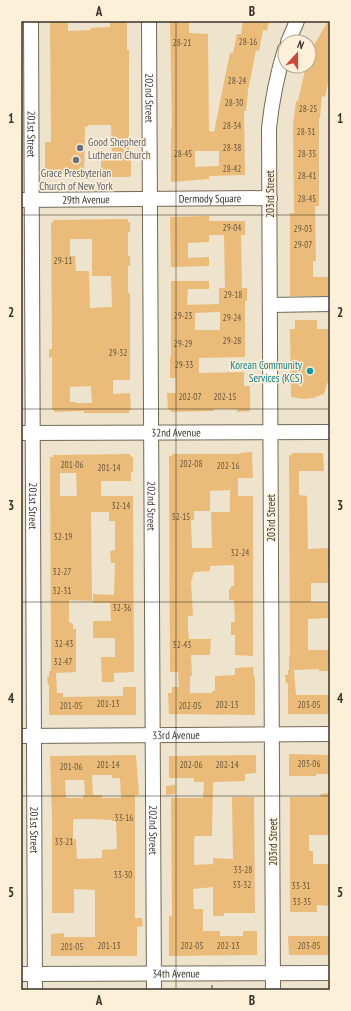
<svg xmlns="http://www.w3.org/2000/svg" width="351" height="1011" viewBox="0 0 351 1011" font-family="'PT Sans Narrow',sans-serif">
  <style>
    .building { fill: #ebbc79; fill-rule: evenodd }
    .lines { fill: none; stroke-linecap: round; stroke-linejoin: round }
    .minor-casing { stroke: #736955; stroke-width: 16 }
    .path { stroke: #989080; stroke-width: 2; stroke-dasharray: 3 2; stroke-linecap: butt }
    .minor { stroke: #fff; stroke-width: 14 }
    .grid { fill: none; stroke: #38332a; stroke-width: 1; stroke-opacity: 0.55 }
    .worship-dot { fill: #6b7280; stroke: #fcf0d9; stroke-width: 1.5 }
    .culture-dot { fill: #0f9aa8; stroke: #fcf0d9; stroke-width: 1.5 }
    .labels { text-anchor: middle; stroke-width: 3; stroke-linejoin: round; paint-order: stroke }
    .number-label { font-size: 9px; fill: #65553e }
    .street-label { font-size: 11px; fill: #38332a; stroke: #fcf0d9 }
    .worship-label { font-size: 11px; fill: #5b616d; stroke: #fcf0d9; text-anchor: start }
    .culture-label { font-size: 11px; fill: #0d838f; stroke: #fcf0d9; text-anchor: end }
    .neatline { fill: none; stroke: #38332a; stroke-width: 1.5 }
    .grid-label { font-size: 13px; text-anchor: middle; font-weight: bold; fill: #38332a }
  </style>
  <rect width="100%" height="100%" fill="#eee3cc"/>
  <!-- building -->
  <g class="building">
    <polygon points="50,21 68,21 68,31 91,30 90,28 110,27 110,21 127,21 127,50 129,50 129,152 131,152 131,176 129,177 104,177 104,174 101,174 101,159 112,158 111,125 88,125 88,127 85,126 84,174 58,174 58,176 45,176 45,142 51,142"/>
    <path d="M170 21H189V33L208 34 209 131 214 132 226 72 230 53H233L237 34H241L243 21H269L267 31 263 30 259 51 256 50 248 91 246 111H244L245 175 209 176V179L171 182V127H172ZM195 151H219V166L195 167Z"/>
    <polygon points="328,21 330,21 330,74 325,97 322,96 320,118 319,118 319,206 315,206 316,261 313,261 313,277 328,277 328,296 290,296 290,213 294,213 293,125 296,101 298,101 306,66 309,66 310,52"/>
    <path d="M209 216V221H245V235H241L242 288H247V301H245V357L199 358V373L244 372V386H250V411L237 412V409H214V411L171 412 170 409 168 410 167 393H176V378H170V357H171V281H209V289H188L187 305 219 304V288H225L224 235H209V242L188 243V258L209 257V266L171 267 170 217ZM220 312V330H195V313Z"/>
    <path d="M128 219V222H130V232H128V256H130V266H128V293H130V380H113V394L130 393 131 410H129V413H84V411L54 412V410H52V357L49 358V349H52L51 222 53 223V220ZM70 239H92V276H111L112 307 90 308 89 271H76L75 256H70ZM91 386 92 403H76V402H70V387Z"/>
    <polygon points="295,320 317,320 317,329 328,329 328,359 330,358 330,383 327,383 324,394 313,398 303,399 291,397 290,329 295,329"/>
    <path d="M252 452 253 478H238V496H253V656L235 655V635H231V622H235L234 600H229V589H231V586H234V565L210 566V571L194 572 191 582 193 616H188V629L189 639H211L210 655H191L192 676H190V693H212V691H215V676L235 675V668L253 667 254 677H255V715L169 714 168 693H172V687H179L178 672H170L169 456H172V454H240V453ZM230 490V512H211L212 548H192L191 520H194V511H210V491Z"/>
    <polygon points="292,453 323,453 324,471 299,471 299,495 307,496 308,549 330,548 330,571 328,571 328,583 311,583 311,602 328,602 328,618 308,619 308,650 330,650 330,666 328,666 328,671 319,671 319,669 294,670 296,695 330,695 330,714 288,714 288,683 286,683 285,675 288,675 288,670 293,670 289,670 289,657 290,657 289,455 292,455"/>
    <path d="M130 454V456L133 457V472H131V481H101V496H133L134 672 114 673V682H102L101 657H115V638H93V621H111L110 603H93V594L114 595 115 563H111L110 551 115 550V521H109V512H91L92 601 69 600V622L73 624V629H76V672L56 673 57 693H63V697L123 696V687H136V715H49V685H48L47 677H49V671H51V659L50 457H53V455ZM60 473H76L77 496H60Z"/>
    <polygon points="289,754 330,755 330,774 316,774 316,776 289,776"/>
    <path d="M136 755 139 795H135V918H142L143 926 137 927V956H51V934L64 933V937H95V890L74 889V913H52V816L50 756ZM92 775H112V778H120L121 798H102V795H93ZM65 780H84L85 795H83V798H66ZM74 819H94L112 820V821H116L117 849 102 850V858L77 859 76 839H73V822Z"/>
    <polygon points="256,755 256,773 245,774 245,781 213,782 212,836 195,836 195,838 194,838 194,865 213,864 213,858 233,859 232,797 254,797 255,913 224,913 224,916 213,916 213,887 193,889 194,909 203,909 203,931 220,931 220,936 243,936 243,931 257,931 257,955 169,956 169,916 172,916 171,798 203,798 204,782 194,782 194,778 169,778 169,756"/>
    <polygon points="175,785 175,794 166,795 166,786"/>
    <polygon points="329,793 329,835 309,835 309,851 313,851 313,864 329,864 329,906 317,905 317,912 290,912 290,797 321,797 320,794"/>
    <polygon points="288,936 330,936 330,955 289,955"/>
  </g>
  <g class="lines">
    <!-- minor casing -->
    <g class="minor-casing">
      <g id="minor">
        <path id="s1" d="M31 21 35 990"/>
        <path id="s2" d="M149 21 154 990"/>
        <polyline points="288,42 297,21"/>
        <path id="s3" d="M21 200 270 198"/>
        <polyline points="270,305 330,304"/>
        <path id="s4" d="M21 433 330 432"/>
        <path id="s5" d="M21 736 330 734"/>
        <path id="s6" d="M21 974 330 973"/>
        <path d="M273 990 269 128C272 100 277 75 285 49"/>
      </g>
    </g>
    <!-- path -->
    <polyline class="path" points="212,985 212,990"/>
    <!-- minor -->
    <use href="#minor" class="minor"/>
  </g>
  <!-- grid -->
  <path class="grid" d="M176 21V990M21 215H330M21 409H330M21 602H330M21 796H330"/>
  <!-- markers -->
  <g class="worship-dot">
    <circle cx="80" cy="148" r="4"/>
    <circle cx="76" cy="160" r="4"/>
  </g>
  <circle class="culture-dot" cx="310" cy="371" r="4"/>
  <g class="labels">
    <!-- number labels -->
    <g class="number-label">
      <text x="248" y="45">28-16</text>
      <text x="182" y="46">28-21</text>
      <text x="237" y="84">28-24</text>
      <text x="234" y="106">28-30</text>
      <text x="308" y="112">28-25</text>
      <text x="232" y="129">28-34</text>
      <text x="306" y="135">28-31</text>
      <text x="232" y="151">28-38</text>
      <text x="183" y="157">28-45</text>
      <text x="307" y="157">28-35</text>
      <text x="232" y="172">28-42</text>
      <text x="307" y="179">28-41</text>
      <text x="307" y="202">28-45</text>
      <text x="232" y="231">29-04</text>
      <text x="303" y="232">29-03</text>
      <text x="303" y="248">29-07</text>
      <text x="63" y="264">29-11</text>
      <text x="233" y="298">29-18</text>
      <text x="183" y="319">29-23</text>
      <text x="232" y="321">29-24</text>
      <text x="232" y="344">29-28</text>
      <text x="183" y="347">29-29</text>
      <text x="118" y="356">29-32</text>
      <text x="184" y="368">29-33</text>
      <text x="190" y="400">202-07</text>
      <text x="225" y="400">202-15</text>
      <text x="191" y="467">202-08</text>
      <text x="72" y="468">201-06</text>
      <text x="228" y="469">202-16</text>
      <text x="109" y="471">201-14</text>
      <text x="121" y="509">32-14</text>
      <text x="181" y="520">32-15</text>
      <text x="63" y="540">32-19</text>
      <text x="240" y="556">32-24</text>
      <text x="62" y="575">32-27</text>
      <text x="62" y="594">32-31</text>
      <text x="122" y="611">32-36</text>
      <text x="64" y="647">32-43</text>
      <text x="182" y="648">32-43</text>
      <text x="63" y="665">32-47</text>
      <text x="108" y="707">201-13</text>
      <text x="227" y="708">202-13</text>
      <text x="309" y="708">203-05</text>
      <text x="71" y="709">201-05</text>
      <text x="190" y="709">202-05</text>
      <text x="309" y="767">203-06</text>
      <text x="108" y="768">201-14</text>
      <text x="191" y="768">202-06</text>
      <text x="227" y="768">202-14</text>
      <text x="71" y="770">201-06</text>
      <text x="124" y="821">33-16</text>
      <text x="64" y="845">33-21</text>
      <text x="243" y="873">33-28</text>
      <text x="123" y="878">33-30</text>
      <text x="242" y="888">33-32</text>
      <text x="301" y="889">33-31</text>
      <text x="302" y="905">33-35</text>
      <text x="109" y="949">201-13</text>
      <text x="192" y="949">202-05</text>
      <text x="228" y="949">202-13</text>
      <text x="309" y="949">203-05</text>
      <text x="72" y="950">201-05</text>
    </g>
    <!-- street labels -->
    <g class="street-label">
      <text dy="4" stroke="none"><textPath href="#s2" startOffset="77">202nd Street</textPath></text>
      <text dy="4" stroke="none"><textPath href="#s1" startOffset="113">201st Street</textPath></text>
      <text transform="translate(270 194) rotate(-90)" y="4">203rd Street</text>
      <text dy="4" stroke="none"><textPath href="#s3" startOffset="189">Dermody Square</textPath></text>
      <text dy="4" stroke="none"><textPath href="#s3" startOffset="65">29th Avenue</textPath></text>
      <text dy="4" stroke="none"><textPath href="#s4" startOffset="155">32nd Avenue</textPath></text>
      <text dy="4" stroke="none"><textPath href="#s1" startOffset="485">201st Street</textPath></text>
      <text dy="4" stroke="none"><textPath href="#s2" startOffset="485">202nd Street</textPath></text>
      <text transform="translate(271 518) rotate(-90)" y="4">203rd Street</text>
      <text dy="4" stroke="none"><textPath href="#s5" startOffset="155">33rd Avenue</textPath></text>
      <text dy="4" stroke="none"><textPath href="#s1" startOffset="809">201st Street</textPath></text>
      <text dy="4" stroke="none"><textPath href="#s2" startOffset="809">202nd Street</textPath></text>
      <text transform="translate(273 842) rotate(-90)" y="4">203rd Street</text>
      <text dy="4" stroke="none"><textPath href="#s6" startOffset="155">34th Avenue</textPath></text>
    </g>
    <!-- worship labels -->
    <g class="worship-label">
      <text x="88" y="146">Good Shepherd<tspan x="88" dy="13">Lutheran Church</tspan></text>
      <text x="76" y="177" text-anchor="middle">Grace Presbyterian<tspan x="76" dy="13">Church of New York</tspan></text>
    </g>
    <!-- culture labels -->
    <g class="culture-label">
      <text x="302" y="369">Korean Community<tspan x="302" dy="13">Services (KCS)</tspan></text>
    </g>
  </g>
  <!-- border -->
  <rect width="351" height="1011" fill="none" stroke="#fcf0d9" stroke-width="44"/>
  <!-- north arrow -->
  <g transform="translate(297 54) rotate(21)"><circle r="19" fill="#fcf0d9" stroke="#aea493"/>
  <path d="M0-3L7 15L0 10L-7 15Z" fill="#d34539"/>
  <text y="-6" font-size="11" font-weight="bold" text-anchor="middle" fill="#38332a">N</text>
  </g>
  <rect x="22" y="22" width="307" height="967" class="neatline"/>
  <g class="grid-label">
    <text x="99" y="16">A</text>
    <text x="252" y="16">B</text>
    <text x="11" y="123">1</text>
    <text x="340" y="123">1</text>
    <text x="11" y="317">2</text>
    <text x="340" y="317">2</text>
    <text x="11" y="510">3</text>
    <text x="340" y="510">3</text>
    <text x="11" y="703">4</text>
    <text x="340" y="703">4</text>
    <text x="11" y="897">5</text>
    <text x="340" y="897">5</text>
    <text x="99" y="1005">A</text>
    <text x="252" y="1005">B</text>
  </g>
</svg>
